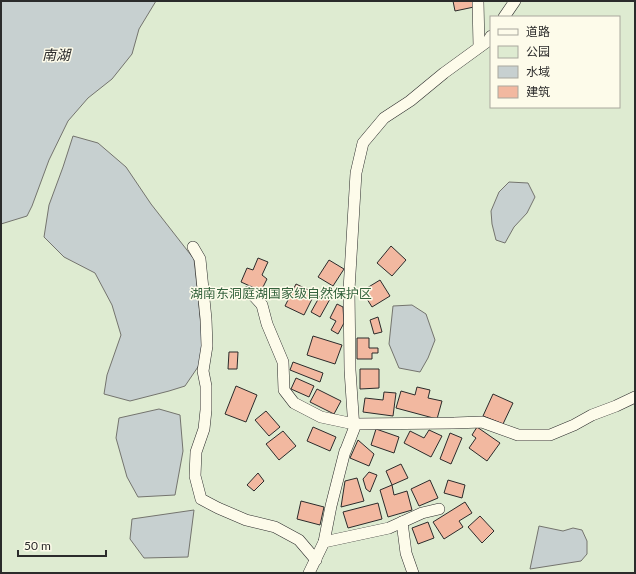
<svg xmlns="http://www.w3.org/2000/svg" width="636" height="574" viewBox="0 0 636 574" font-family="Lato,'Noto Sans SC',sans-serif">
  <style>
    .green { fill: #deebd1; stroke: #74746e; fill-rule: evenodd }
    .water { fill: #c7d0d0; stroke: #74746e }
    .building { fill: #f2b8a0; stroke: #2b2b2b }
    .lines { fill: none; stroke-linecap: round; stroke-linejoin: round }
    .street-casing { stroke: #2b2b2b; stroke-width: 12 }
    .street { stroke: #fdfbea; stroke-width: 11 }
    .labels { text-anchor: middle; stroke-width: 3; stroke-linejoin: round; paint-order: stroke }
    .park-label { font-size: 13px; fill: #34623c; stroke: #fdfbea }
    .water-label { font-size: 14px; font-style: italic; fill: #2b2b2b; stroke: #fdfbea }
  </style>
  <rect width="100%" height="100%" fill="#fdfbea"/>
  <!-- green -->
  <path class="green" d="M1 1H635V573H1ZM491 17H619V107H491Z"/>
  <!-- water -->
  <g class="water">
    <polygon points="1,1 156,1 139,29 132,54 112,79 88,98 68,121 49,160 32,206 27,216 1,224"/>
    <polygon points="73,136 98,143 126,167 151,204 194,259 198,296 204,358 185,386 169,391 130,401 104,394 107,375 121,335 112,305 95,273 64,257 44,237 49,205 63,167"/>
    <polygon points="509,182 528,183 535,197 527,213 514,227 505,243 496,240 492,224 491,211 499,192"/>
    <polygon points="412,305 426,314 435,340 428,358 420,372 399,368 389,344 393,306"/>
    <polygon points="159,409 180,415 183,451 175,495 138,497 127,477 116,438 119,418"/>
    <polygon points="194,510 188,557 144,558 130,539 132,519"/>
    <polygon points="539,526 563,531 573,528 582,530 587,541 587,554 581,561 530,569"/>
  </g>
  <!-- building -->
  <g class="building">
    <polygon points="453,1 473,1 474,7 455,11"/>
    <polygon points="391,246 406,260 392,276 377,263"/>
    <polygon points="258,258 268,262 262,275 267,279 261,291 241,282 247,268 253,270"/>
    <polygon points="329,260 344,269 333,286 318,277"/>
    <polygon points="380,280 390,296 372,307 362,291"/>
    <polygon points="296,284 315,293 304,315 285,306"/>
    <polygon points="321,294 330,299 320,317 311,312"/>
    <polygon points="337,304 343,307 344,323 338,334 331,330 336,321 330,318"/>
    <polygon points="378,317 382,332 374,334 370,320"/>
    <polygon points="313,336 342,345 335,364 307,355"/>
    <polygon points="357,338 369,338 369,348 378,348 378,353 372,353 372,359 357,359"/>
    <polygon points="229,352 238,352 237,369 228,369"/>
    <polygon points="293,362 323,373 320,382 290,370"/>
    <polygon points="360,369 379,369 379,388 360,389"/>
    <polygon points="296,378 314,386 309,397 291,389"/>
    <polygon points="236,386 257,395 246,422 225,414"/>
    <polygon points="417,387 430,390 428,398 442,401 437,419 396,408 401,391 415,395"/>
    <polygon points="317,389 341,401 334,414 310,402"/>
    <polygon points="384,392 396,393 393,416 363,412 365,398 383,400"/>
    <polygon points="493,394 513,403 503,424 483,416"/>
    <polygon points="266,411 280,427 269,436 255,420"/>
    <polygon points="313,427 336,437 330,451 307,441"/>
    <polygon points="477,427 500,443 487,461 469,448 476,438 472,435"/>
    <polygon points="376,429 399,437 394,453 371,445"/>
    <polygon points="429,430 442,436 431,457 404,443 410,431 424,438"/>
    <polygon points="283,431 296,446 279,460 266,444"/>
    <polygon points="450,433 462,438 451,464 440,459"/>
    <polygon points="358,440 374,454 369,466 350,458"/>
    <polygon points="401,464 408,478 392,485 386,471"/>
    <polygon points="369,472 377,475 370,492 366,489 363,479"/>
    <polygon points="258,473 264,481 254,491 247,485"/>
    <polygon points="357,478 364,501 341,507 345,481"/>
    <polygon points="430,480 438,498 419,506 411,489"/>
    <polygon points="448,480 465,485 462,498 444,493"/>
    <polygon points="392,485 394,495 407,491 412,510 388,517 380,490"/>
    <polygon points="301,501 324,507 320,525 297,519"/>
    <polygon points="465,502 472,513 459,521 463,527 444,539 433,522"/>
    <polygon points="378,503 382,519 348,528 343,512"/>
    <polygon points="480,516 494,531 482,543 468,527"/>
    <polygon points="428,522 434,538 418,544 412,528"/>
  </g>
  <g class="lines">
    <!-- street casing -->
    <g class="street-casing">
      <g id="street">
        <polyline points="478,1 479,47"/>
        <polyline points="504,17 515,1"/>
        <polyline points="193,247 200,259 206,319 207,346 203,371 206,386 206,410 204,429 196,452 195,476 201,499 218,508 246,520 275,527 299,540 316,560"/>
        <polyline points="248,292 253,295 262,305 267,324 283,362 284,390 294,403 321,417 354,424 454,423 482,422 518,435 550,435 574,425 592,415 616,406 635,397"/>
        <polyline points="402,522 406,553 413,573"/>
        <polyline points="324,542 389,528 422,513 439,509"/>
        <polyline points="309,573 324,542 331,506 345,451 345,452 354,429 350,370 349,290 356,173 363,143 384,118 410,101 444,73 488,41 491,36"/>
      </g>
    </g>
    <!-- street -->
    <use href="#street" class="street"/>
  </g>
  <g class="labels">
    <!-- park labels -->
    <g class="park-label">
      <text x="281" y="298">湖南东洞庭湖国家级自然保护区</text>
    </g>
    <!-- water labels -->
    <g class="water-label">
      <text x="56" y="60">南湖</text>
    </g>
  </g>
  <!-- border -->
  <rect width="636" height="574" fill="none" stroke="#2b2b2b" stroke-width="4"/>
  <!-- legend -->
  <rect x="490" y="16" width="130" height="92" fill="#fdfbea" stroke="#a9a89e"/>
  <rect x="498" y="29" width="20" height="6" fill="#fdfbea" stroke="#a9a89e"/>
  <text x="526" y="36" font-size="12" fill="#2b2b2b">道路</text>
  <rect x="498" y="46" width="20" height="12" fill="#deebd1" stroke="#a9a89e"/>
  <text x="526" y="56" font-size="12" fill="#2b2b2b">公园</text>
  <rect x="498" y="66" width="20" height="12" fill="#c7d0d0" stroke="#a9a89e"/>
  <text x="526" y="76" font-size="12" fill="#2b2b2b">水域</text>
  <rect x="498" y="86" width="20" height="12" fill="#f2b8a0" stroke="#a9a89e"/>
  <text x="526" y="96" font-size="12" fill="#2b2b2b">建筑</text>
  <!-- scale -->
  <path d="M18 550v6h88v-6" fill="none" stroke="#2b2b2b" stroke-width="2"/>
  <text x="24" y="550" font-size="12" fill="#2b2b2b" stroke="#fdfbea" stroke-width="3" paint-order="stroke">50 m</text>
</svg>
